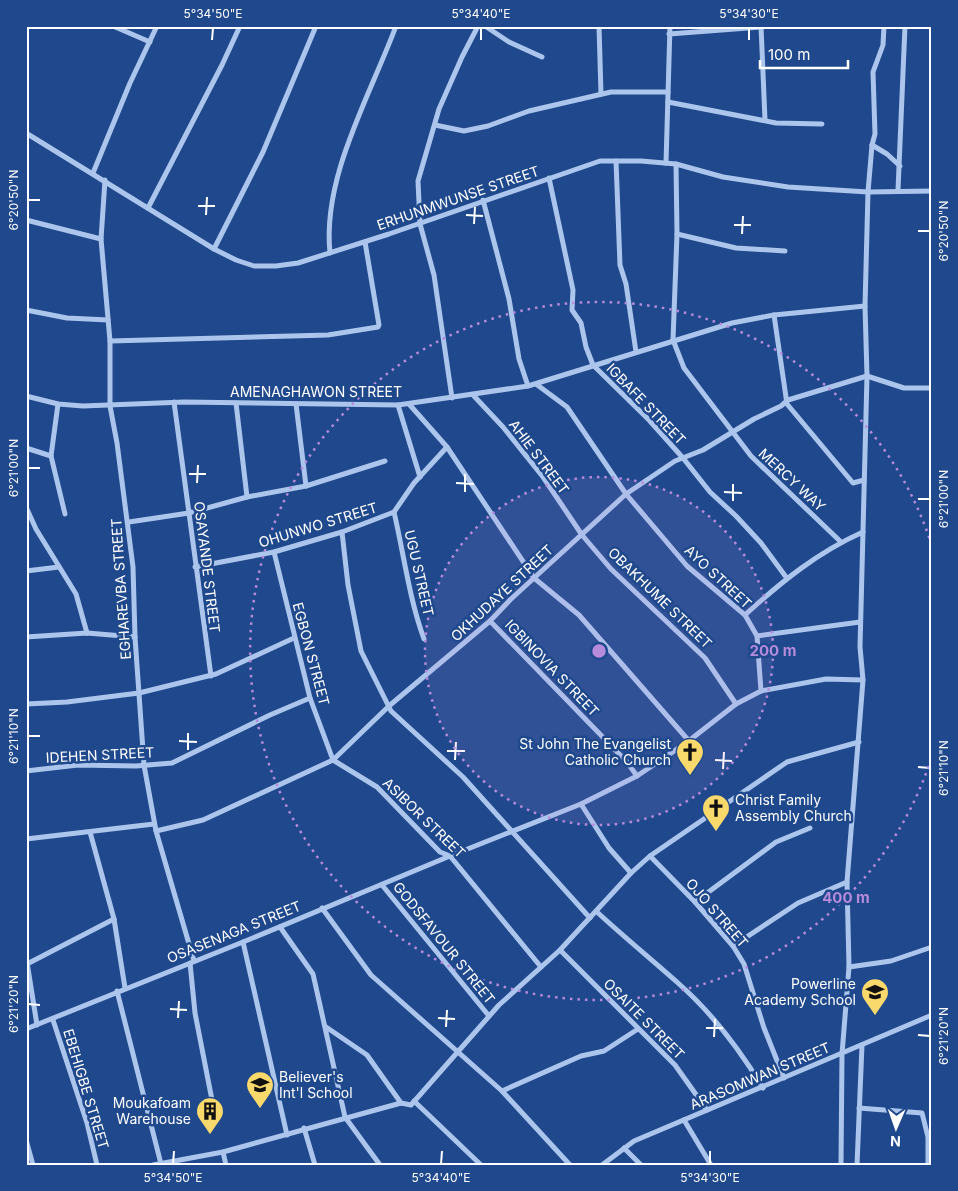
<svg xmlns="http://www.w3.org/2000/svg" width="958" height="1191" viewBox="0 0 958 1191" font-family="Inter,sans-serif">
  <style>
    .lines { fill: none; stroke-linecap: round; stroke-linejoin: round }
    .minor { stroke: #acc5ec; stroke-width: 5 }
    .ticks { fill: none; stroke: #fff; stroke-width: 2 }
    .ring { fill: none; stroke: #b68bdc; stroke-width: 2.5; stroke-dasharray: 2.5 5 }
    .labels { text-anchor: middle; stroke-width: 5; stroke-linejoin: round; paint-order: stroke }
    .street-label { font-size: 14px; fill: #fff; stroke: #1f498c }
    .poi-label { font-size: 14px; fill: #fff; stroke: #1f498c; text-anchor: end }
    .centre { fill: #b68bdc; stroke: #1f498c; stroke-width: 2.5 }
    .ring-label { font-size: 15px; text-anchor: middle; font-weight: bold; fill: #b68bdc; stroke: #1f498c; stroke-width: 5; stroke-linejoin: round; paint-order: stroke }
    .neatline { fill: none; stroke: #fff; stroke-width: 2 }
    .ticks-label { font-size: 12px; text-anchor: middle; fill: #fff }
  </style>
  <rect width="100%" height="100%" fill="#1f498c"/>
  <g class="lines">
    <!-- minor -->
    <g class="minor">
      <polyline points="113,26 150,42"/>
      <polyline points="485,26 509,42 542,57"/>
      <polyline points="599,26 601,94"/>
      <polyline points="761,26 765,120"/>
      <polyline points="669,34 761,27"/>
      <polyline points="668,102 776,123 822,124"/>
      <polyline points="435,125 464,131 488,126 529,111 611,92 668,92"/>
      <polyline points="26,133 214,249 236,260 254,266 276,266 298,263 389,234 600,161 641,161 676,164 723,177 788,187 868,192 932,191"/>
      <polyline points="872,145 887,154 900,166"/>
      <polyline points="616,161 620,265 626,284 636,352"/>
      <polyline points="666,163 670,26"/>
      <polyline points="93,173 130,83 157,26"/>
      <polyline points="549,178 573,290 572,310 581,323 586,347 593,365 649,420 683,458 710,492 736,516 761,543 786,577"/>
      <polyline points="105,180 101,239 110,341 110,406 117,443 133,567 135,637 144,765 156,831 194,961"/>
      <polyline points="898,190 905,26"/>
      <polyline points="483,200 509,299 519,359 528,386"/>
      <polyline points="148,208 222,65 240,26"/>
      <polyline points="26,220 101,239"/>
      <polyline points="677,234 736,248 785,251"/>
      <polyline points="214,249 263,152 316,26"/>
      <path d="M330 253C322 177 370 96 396 26"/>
      <polyline points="26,310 67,318 108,320"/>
      <polyline points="774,315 787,404 853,483 864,480"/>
      <polyline points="673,340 684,368 751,456 841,542"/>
      <polyline points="673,340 677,234 676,164"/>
      <polyline points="110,341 328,335 378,327 379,325 365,242"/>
      <polyline points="536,384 567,407 626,494 687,566 745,615 757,636 761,691"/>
      <polyline points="473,395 503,427 543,477 582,535 611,569 705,658 736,704"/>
      <polyline points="26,396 58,404 83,406 184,402 398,405 528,386 732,323 774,315 865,306"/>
      <polyline points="452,398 434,275 420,224 418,181 439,109 462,57 478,26"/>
      <polyline points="174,402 211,676"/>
      <polyline points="236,403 247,497"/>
      <polyline points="58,404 51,456 65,514"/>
      <polyline points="296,404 306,486"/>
      <polyline points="409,404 447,447 534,578 579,615 689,741"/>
      <polyline points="398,405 420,477"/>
      <polyline points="26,448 51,456"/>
      <polyline points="26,507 36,529 76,594 87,633"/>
      <path d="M394 512C404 555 409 598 424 639"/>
      <polyline points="129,522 189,513 247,497 306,486 385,461"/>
      <polyline points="342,532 348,585 361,651 391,711 463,777 590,918"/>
      <polyline points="274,552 310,698 333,760 377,787 440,852 450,856 541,967"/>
      <polyline points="195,567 274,552 342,532 394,512 414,483 447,447"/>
      <polyline points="26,571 59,567"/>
      <path d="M745 615C781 582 818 552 863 532"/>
      <polyline points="490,621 627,762 637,776"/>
      <polyline points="757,636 860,622"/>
      <polyline points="26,637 87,633 135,637"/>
      <polyline points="26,704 67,702 139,693 216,674 294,638"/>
      <polyline points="26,771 78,765 136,766 172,763 270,715 310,698"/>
      <polyline points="581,804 609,848 631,873"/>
      <polyline points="156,831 203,820 333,760 389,706 490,621 511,599 626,494 675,461 703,450 754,419 781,406 788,400 867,376 904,388 932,388"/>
      <polyline points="90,832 114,919 125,988"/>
      <polyline points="26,839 154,824"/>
      <polyline points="650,856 695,902 733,946 744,964 764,1028 784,1078"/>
      <polyline points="382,885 489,1016"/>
      <polyline points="695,902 776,842 810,828"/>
      <polyline points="322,908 371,975 502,1091 570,1165"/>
      <path d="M597 912C623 936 651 959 678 983 711 1012 740 1050 763 1088"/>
      <polyline points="280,927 313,974 345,1117 380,1165"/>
      <polyline points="243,942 287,1135"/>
      <polyline points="733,946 798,903 847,882"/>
      <polyline points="560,950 675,1065 707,1110"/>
      <polyline points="26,956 37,1025"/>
      <polyline points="190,963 195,1013 212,1100"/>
      <polyline points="27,964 114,919"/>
      <polyline points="849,967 891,961 932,947"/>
      <polyline points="117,991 161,1164"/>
      <polyline points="53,1020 87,1123 97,1165"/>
      <polyline points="326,1027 367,1055 401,1103"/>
      <polyline points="26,1029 243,942 450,856 581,804 637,776 686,743 736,704 761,691 826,679 863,680"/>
      <polyline points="502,1091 581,1056 604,1051 638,1029"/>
      <polyline points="414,1101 481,1165"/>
      <polyline points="859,1108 922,1113 928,1137 928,1165"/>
      <polyline points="684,1120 711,1165"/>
      <polyline points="304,1128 315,1165"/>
      <polyline points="26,1140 33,1165"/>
      <polyline points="624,1148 641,1165"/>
      <polyline points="223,1152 226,1165"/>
      <polyline points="153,1165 223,1152 401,1103 411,1105 499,1005 560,950 631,873 650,856 787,762 859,742"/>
      <polyline points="602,1165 634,1141 932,1015"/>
      <polyline points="841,1165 842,1054 849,967 847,882 863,680 860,647 867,376 865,306 868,192 872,145 875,134 873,72 883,45 884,26"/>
      <polyline points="857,1165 862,1045"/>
    </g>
  </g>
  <!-- ticks -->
  <path class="ticks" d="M212 40 213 28M481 40V28M749 40V28M28 200H40M198 206H215M206 215 207 197M466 215 483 216M474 224 475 207M734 225H751M918 231H930M742 234 743 216M28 468H40M189 474H206M197 483 198 465M456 483 474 484M465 492V474M724 492 742 493M918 499H930M733 501V484M28 736H40M179 741 197 742M188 750V733M447 751H465M455 760 456 742M715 760 732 761M918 767 930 768M723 769 724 752M28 1004 40 1005M170 1009 187 1010M178 1018 179 1001M438 1018 455 1019M446 1027 447 1010M706 1028H723M918 1035 930 1036M714 1037 715 1019M173 1164 174 1151M441 1164 442 1151M710 1164V1151"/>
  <!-- distance rings -->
  <circle cx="599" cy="651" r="174" fill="#b68bdc" fill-opacity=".12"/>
  <g class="ring">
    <circle cx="599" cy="651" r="174"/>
    <path d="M931 759A349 349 0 1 1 931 543"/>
  </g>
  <!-- icons -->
  <defs>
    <g id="church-pin" transform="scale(1.4375)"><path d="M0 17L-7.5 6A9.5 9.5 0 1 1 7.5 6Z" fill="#fad96c" stroke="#1f498c"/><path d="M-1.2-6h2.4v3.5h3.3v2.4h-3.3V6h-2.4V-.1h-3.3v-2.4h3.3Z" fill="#111"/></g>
    <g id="school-pin" transform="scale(1.4375)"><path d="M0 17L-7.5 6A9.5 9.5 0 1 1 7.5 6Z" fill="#fad96c" stroke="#1f498c"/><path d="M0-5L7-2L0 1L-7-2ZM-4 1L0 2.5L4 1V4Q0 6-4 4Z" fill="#111"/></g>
    <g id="building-pin" transform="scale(1.4375)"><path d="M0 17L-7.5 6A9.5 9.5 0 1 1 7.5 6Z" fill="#fad96c" stroke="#1f498c"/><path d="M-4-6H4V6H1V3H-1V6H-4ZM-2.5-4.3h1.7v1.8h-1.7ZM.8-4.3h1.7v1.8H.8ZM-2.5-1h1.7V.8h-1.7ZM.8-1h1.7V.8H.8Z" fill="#111"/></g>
  </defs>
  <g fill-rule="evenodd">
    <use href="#church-pin" x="690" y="752"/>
    <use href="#church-pin" x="716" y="808"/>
    <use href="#school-pin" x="875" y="992"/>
    <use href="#school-pin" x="260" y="1085"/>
    <use href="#building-pin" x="210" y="1111"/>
  </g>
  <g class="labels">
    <!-- street labels -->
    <g class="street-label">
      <text transform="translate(458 198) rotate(-19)" y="5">ERHUNMWUNSE STREET</text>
      <text x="316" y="397">AMENAGHAWON STREET</text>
      <text transform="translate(646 404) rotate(46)" y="5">IGBAFE STREET</text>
      <text transform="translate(539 457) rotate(53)" y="5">AHIE STREET</text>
      <text transform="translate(792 480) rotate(43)" y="5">MERCY WAY</text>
      <text transform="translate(318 525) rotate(-17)" y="5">OHUNWO STREET</text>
      <text transform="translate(207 567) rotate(83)" y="5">OSAYANDE STREET</text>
      <text transform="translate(419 573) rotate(77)" y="5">UGU STREET</text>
      <text transform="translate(718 577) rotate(43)" y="5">AYO STREET</text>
      <text transform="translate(121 589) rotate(-94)" y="5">EGHAREVBA STREET</text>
      <text transform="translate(502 593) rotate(-43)" y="5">OKHUDAYE STREET</text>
      <text transform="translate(660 598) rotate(44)" y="5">OBAKHUME STREET</text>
      <text transform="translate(311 654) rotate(75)" y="5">EGBON STREET</text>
      <text transform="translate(552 668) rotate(46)" y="5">IGBINOVIA STREET</text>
      <text transform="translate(100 755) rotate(-3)" y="5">IDEHEN STREET</text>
      <text transform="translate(424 818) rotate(44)" y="5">ASIBOR STREET</text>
      <text transform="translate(717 913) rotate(49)" y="5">OJO STREET</text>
      <text transform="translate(234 932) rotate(-22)" y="5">OSASENAGA STREET</text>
      <text transform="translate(444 943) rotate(51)" y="5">GODSFAVOUR STREET</text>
      <text transform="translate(644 1019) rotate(45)" y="5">OSAITE STREET</text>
      <text transform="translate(760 1076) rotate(-23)" y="5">ARASOMWAN STREET</text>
      <text transform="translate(86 1089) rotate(73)" y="5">EBEHIGBE STREET</text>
    </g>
    <!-- poi labels -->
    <g class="poi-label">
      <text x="671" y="749">St John The Evangelist<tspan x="671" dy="16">Catholic Church</tspan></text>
      <text x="735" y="805" text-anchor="start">Christ Family<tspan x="735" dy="16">Assembly Church</tspan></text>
      <text x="856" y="989">Powerline<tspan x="856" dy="16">Academy School</tspan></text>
      <text x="279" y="1082" text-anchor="start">Believer's<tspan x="279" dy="16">Int'l School</tspan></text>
      <text x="191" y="1108">Moukafoam<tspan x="191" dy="16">Warehouse</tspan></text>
    </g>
  </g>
  <circle cx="599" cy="651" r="8" class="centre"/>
  <g class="ring-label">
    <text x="773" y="656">200 m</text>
    <text x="846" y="903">400 m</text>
  </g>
  <!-- border -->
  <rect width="958" height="1191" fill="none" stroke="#1f498c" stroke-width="55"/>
  <!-- north arrow -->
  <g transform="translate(896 1128) rotate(182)" stroke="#1f498c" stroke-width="4" paint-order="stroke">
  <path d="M0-4L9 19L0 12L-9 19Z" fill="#ffffff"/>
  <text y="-8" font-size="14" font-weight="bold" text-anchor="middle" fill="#ffffff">N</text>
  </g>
  <!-- scale -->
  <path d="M760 60v8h88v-8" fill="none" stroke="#ffffff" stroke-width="2.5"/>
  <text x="768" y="60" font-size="15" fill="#ffffff" stroke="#1f498c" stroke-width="4" paint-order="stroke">100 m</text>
  <rect x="28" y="28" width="902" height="1136" class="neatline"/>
  <g class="ticks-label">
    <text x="213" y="18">5°34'50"E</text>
    <text x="481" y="18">5°34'40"E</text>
    <text x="749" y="18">5°34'30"E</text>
    <text transform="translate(14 200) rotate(-90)" y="4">6°20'50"N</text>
    <text transform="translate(944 231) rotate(-90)" y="4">6°20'50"N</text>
    <text transform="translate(14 468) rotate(-90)" y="4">6°21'00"N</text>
    <text transform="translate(944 499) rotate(-90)" y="4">6°21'00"N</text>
    <text transform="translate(14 736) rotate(-90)" y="4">6°21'10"N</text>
    <text transform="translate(944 768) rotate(-90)" y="4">6°21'10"N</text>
    <text transform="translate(14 1004) rotate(-90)" y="4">6°21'20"N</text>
    <text transform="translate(944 1036) rotate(-90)" y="4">6°21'20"N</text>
    <text x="173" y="1182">5°34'50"E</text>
    <text x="441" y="1182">5°34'40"E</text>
    <text x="710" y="1182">5°34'30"E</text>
  </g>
</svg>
